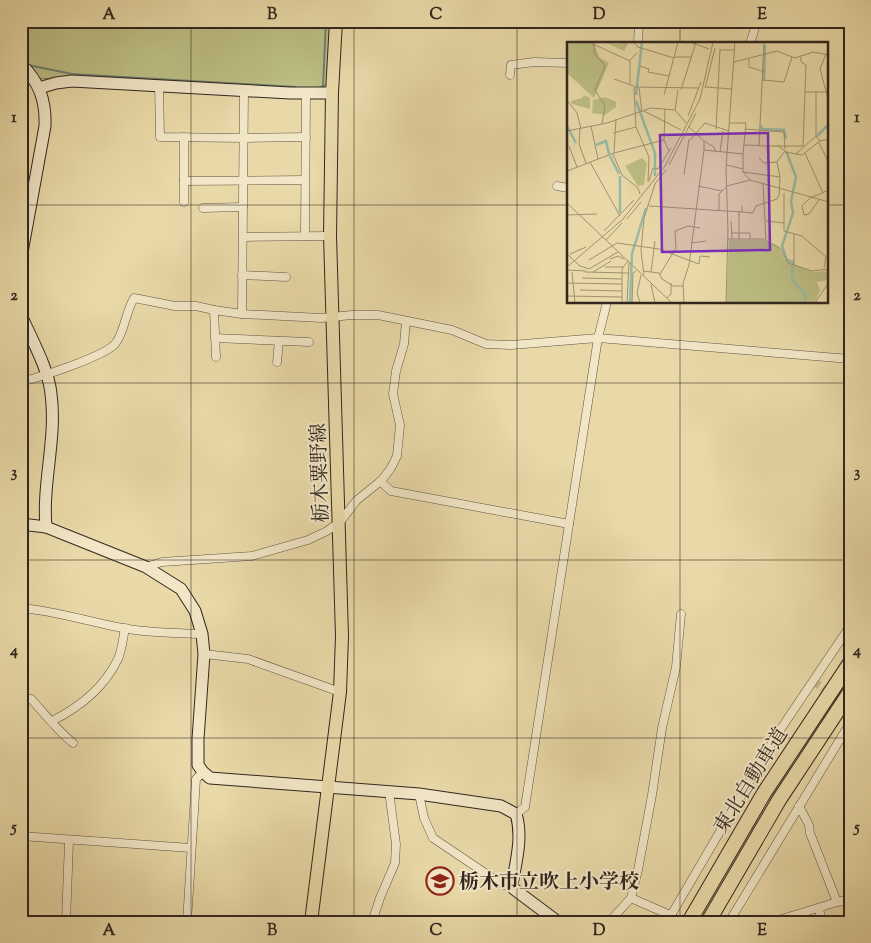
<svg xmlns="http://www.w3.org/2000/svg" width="871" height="943" viewBox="0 0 871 943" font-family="'Sorts Mill Goudy','Noto Serif JP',serif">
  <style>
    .green { fill: #bcbe84; stroke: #777252 }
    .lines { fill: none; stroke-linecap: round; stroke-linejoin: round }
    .stream { stroke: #6f7f70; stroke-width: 2 }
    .street-tunnel { stroke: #c4b58d; stroke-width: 8; stroke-dasharray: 8 4; stroke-linecap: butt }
    .street-casing { stroke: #605341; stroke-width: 9 }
    .secondary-casing { stroke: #32261f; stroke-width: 13 }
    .primary-casing { stroke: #32261f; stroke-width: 14 }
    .highway-casing { stroke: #32261f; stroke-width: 16 }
    .street { stroke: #f1e6c6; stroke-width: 8 }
    .secondary { stroke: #f1e6c6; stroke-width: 11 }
    .primary { stroke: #e9d9a8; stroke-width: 12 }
    .highway { stroke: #e9d9a8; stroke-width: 14 }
    .grid { fill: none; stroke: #32261f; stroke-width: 1; stroke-opacity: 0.55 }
    .labels { text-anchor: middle; stroke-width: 4; stroke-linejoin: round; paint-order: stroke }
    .street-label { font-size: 20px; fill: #32261f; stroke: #f1e6c6 }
    .poi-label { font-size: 20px; font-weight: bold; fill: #32261f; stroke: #f1e6c6; text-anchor: start }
    .inset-river { fill: none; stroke: #97baa6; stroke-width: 2.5 }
    .inset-road { fill: none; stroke: #a09171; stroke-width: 1 }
    .view { fill: #7b2cbf; fill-opacity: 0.15; stroke: #7b2cbf; stroke-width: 2.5 }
    .inset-edge { fill: none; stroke: #32261f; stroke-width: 2.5 }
    .neatline { fill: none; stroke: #32261f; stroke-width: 2 }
    .grid-label { font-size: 16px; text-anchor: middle; font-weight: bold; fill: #32261f }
  </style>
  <rect width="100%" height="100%" fill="#e9d9a8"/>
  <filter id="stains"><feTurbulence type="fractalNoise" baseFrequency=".004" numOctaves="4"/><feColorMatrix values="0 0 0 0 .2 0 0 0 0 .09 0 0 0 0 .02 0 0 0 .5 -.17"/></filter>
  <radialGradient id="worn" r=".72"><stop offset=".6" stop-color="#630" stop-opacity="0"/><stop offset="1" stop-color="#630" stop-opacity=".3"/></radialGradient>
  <!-- green -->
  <polygon class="green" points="21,21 331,21 328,82 322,88 316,91 70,77 41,79 21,57"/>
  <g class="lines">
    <!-- stream -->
    <g class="stream">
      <polyline points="28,65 72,74 295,87"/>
      <polyline points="319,88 323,86 326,21"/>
    </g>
    <!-- street-tunnel -->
    <polyline class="street-tunnel" points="813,681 850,707"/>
    <!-- street casing -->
    <g class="street-casing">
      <g id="street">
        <polyline points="638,44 639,21"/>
        <polyline points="750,44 757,21"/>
        <polyline points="510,75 511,65 534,62 568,63"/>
        <polyline points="159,85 160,137 244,138 306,137"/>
        <polyline points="184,137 184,202"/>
        <polyline points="184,181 305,180"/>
        <polyline points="557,186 568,188"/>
        <polyline points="203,208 243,207"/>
        <polyline points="305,236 306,93"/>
        <polyline points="243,237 330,236"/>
        <polyline points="242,275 286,277"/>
        <polyline points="242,314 244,90"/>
        <polyline points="215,338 309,342"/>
        <polyline points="216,357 214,310 242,314 321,318 352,315 378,315 452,330 486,344 511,345 598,338 850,359"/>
        <polyline points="277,362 279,341"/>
        <path d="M21 382C40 377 103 357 115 344 124 334 126 311 134 298L175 306H196L214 310"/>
        <polyline points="380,481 391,491 569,524"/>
        <polyline points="146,567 162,562 252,556 308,540 327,531 340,522 357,500 382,480 391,468 397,456 400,425 393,394 396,371 404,344 406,321"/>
        <path d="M21 608C58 611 92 623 128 629 153 633 178 633 202 634"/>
        <polyline points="204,654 248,659 340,692"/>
        <path d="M21 699H31C45 714 57 730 73 743"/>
        <path d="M52 721C80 707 104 688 118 659 122 650 123 638 125 628"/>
        <polyline points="419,794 424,818 433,838 500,883 514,889"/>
        <polyline points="516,814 525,807 598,338 607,302"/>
        <polyline points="21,836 191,848"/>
        <polyline points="837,902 850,899"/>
        <polyline points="819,909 822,922"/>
        <polyline points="677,921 670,915 631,898 638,870 652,795 662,728 676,667 681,614"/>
        <polyline points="66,922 69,841"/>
        <polyline points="187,922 196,779 203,772"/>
        <polyline points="372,922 380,898 395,863 396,844 389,791"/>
        <polyline points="609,922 631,898"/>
        <polyline points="667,922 776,736 850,626"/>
        <polyline points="729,922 850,723"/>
        <polyline points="772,922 837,902 810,833 809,825 799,806"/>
      </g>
    </g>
    <!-- secondary casing -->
    <g class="secondary-casing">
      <g id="secondary">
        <path d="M21 64C39 82 46 100 45 126L21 258"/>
        <polyline points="39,88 56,83 72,81 290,93 332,93"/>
        <path d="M21 315C31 338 49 370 51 394 57 438 42 483 46 527"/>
        <path d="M21 524 46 527 146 567 181 589 195 611 202 634 204 654 198 739V765L203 772 210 778 419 794 501 806 516 814C523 837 516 861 512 885L514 889 558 922"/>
      </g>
    </g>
    <!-- primary casing -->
    <g class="primary-casing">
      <polyline id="primary" points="311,922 340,692 342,636 330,236 332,93 336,21"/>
    </g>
    <!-- highway casing -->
    <g class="highway-casing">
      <g id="highway">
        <polyline points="689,922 764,793 850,663"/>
        <polyline points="708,922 779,800 850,692"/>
      </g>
    </g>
    <!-- street -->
    <use href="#street" class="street"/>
    <!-- secondary -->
    <use href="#secondary" class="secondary"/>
    <!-- primary -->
    <use href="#primary" class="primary"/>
    <!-- highway -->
    <use href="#highway" class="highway"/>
  </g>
  <!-- grid -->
  <path class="grid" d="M191 21V922M354 21V922M517 21V922M680 21V44M21 205H568M827 205H850M680 302V922M21 383H850M21 560H850M21 738H850"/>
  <!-- icons -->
  <defs>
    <g id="school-ring" transform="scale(1.4375)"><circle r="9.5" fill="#f1e6c6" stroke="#8f2418" stroke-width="1.5"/><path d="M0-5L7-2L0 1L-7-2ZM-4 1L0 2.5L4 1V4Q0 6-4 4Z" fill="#8f2418"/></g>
  </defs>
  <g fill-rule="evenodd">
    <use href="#school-ring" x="440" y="881"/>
  </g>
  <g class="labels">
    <!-- street labels -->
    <g class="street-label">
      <text transform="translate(319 473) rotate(-92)" y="7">栃木粟野線</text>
      <text transform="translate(750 780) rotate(-58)" y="7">東北自動車道</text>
    </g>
    <!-- poi labels -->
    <g class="poi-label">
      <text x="459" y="888">栃木市立吹上小学校</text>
    </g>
  </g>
  <!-- overview -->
  <g transform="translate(567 42)">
    <rect width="261" height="261" fill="#e9d9a8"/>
    <path d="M0 0H27L32 15 42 21 27 56 0 31ZM17 53 23 56V67L5 62 4 59 15 56ZM162 198H197L211 204 218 218 246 230 261 229V238L250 240 253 248 248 261H159Z" fill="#bcbe84"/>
    <path d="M38 0 50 2 62 0 57 9ZM38 55 49 60V65L38 73 25 71 26 58ZM75 116 80 121 77 143 71 144 58 124Z" fill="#bcbe84"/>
    <path class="inset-river" d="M197 39 198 3M69 53 75 0M69 59 88 111V134M194 83 195 87 217 88 219 97M0 84 9 101M250 94 262 82M29 103 39 99 42 112M219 109 229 135 224 159 226 171 215 204 220 218 226 220 225 238 238 252V261M43 114 52 132M53 134V171M63 261 65 212 79 166"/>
    <path class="inset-road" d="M26 0 28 12 38 24 28 48 38 64 35 82M66 0 71 5 107 16M123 0 142 7M26 2 63 19M152 8H168M259 12 253 27 262 60M107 15H124M234 15V20L239 23 236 104M182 17V25L198 30M167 20 210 9 228 16 246 10 262 13M73 24 82 27 81 30 102 34M47 37 67 44M196 38 217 40 225 15M63 42V18L70 11M139 45 165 47M72 46 75 70M138 46 148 6M114 48 129 0M238 50H262M249 50V94L253 99M97 53 111 0M0 58 10 71 14 87M98 67 97 98 102 109M108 68 111 48M77 69 114 88M121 74 134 40M163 81H179L176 112M24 84 31 117M122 85 137 99V108L176 112V130L183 138 262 160M13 87 12 102 19 121M149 87 153 8M178 87 217 90 218 107M0 89 40 81 84 66 108 68 119 81M46 91 69 85M123 98 138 81 162 89M137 99 147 105 149 110M252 101 260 117 262 136M177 103 200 104M210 103 218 109 210 120 213 135 212 153M2 104 10 125M192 104 197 0M153 110 156 89M218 110 235 113 253 99 262 97M47 111 49 77M238 111 256 151M46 112 55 133 71 146 73 152M229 112 249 94M192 116 197 121 210 120M23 120 53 174M201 121 200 104H236M102 123 129 71M160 123 176 127M0 129 47 111 97 98M176 130 213 135M117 133 122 97M82 139 86 126 91 127 104 106M81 140 82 115 69 85 67 45 132 46M196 142 199 199 213 206 221 221 245 229 262 227M131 144 155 149M217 151V189L235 194 259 215 257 226M252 158 242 172 237 173 235 164 243 156 262 148M0 161 105 261M82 164 175 170V164M152 169V152L160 144 183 138M172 169V197M175 170 186 171 189 164 210 157 212 153M0 173 30 172M60 177 74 160M164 179 165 197M199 179 217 181M37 189 67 158M165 191H183V197M161 197H198M39 198 55 181M124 201 139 199M0 212 13 224 22 227 51 210M3 212 19 205M43 217 51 214 57 217M22 218 50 201 92 207 132 222M132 222 133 214 143 215M227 222V192M0 225 56 177 98 124 133 57 146 0M38 225H56M0 228 19 229M76 229 92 231 95 237 106 244H116M5 230 8 261M18 230 62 231M26 230 44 219M84 230 88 199M93 232 109 206 108 189 121 184 133 186M77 233 74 209 77 176 88 142 99 128M15 236 55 237M0 241 55 242M84 242 88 261M13 248 55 249M0 254 55 255M100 256 104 252V241M55 261V227L61 219M60 261 62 221M65 261 66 231 69 229M73 261 70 251 74 233M117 261 116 241 122 223 137 108M159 261 161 189 159 126 168 0M248 261 262 240"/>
    <path class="view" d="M201 91 203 208 95 210 93 93Z"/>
    <rect width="261" height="261" class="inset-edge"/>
  </g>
  <!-- margin -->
  <rect width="871" height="943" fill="none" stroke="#e9d9a8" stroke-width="55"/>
  <rect x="28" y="28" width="816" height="888" class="neatline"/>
  <g class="grid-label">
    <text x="109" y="19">A</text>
    <text x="272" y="19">B</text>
    <text x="436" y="19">C</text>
    <text x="599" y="19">D</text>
    <text x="762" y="19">E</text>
    <text x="14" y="122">1</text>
    <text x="857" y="122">1</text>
    <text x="14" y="300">2</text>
    <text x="857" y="300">2</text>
    <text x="14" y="477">3</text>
    <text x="857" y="477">3</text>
    <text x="14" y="655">4</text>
    <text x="857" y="655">4</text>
    <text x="14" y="832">5</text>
    <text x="857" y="832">5</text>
    <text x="109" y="935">A</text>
    <text x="272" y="935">B</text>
    <text x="436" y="935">C</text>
    <text x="599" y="935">D</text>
    <text x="762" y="935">E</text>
  </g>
  <rect width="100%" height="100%" filter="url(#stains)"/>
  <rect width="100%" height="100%" fill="url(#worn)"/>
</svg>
